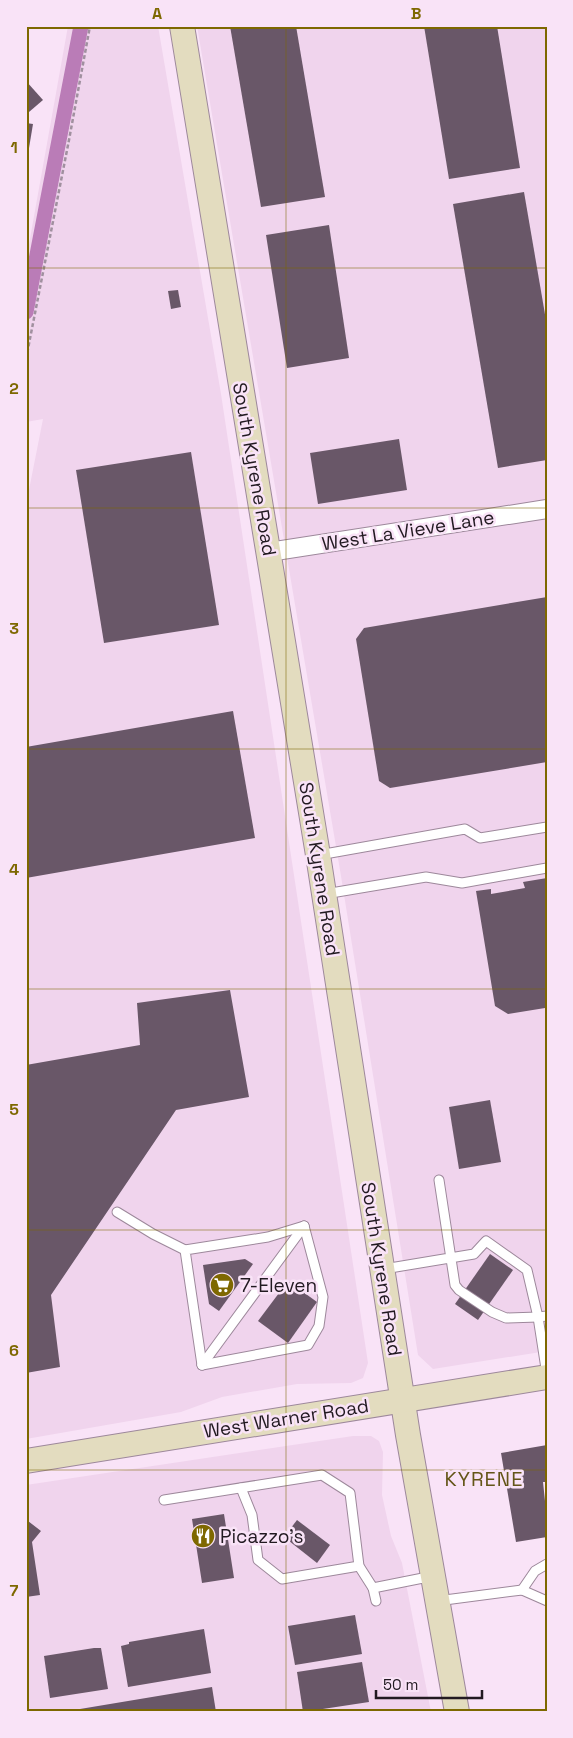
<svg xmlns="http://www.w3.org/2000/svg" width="573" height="1738" viewBox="0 0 573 1738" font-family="'Space Grotesk',sans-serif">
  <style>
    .built { fill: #f0d4ed }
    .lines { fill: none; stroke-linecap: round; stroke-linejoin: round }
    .canal { stroke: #ba7cb7; stroke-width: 15 }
    .building { fill: #695768 }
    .lane-casing { stroke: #9d889b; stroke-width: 11 }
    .street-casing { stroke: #9d889b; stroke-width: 20 }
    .secondary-casing { stroke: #9d889b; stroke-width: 26 }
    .path { stroke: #a0909f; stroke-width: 2.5; stroke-dasharray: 4 2.5; stroke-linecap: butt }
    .lane { stroke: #fff; stroke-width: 9 }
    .street { stroke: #fff; stroke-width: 18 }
    .secondary { stroke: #e3dcbf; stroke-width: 24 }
    .grid { fill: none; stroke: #7e6800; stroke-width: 1; stroke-opacity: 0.55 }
    .labels { text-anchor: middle; stroke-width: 5; stroke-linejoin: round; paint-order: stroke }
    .street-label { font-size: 19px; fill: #221a21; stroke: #f9e3f7 }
    .poi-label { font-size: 19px; fill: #221a21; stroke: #f9e3f7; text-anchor: start }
    .neighbourhood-label { font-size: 20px; letter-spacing: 1px; fill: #645518; stroke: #f9e3f7 }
    .neatline { fill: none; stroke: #7e6800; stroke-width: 2 }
    .grid-label { font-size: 16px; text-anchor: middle; font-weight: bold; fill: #7e6800 }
  </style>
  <rect width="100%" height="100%" fill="#f9e3f7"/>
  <!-- built -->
  <g class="built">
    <polygon points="68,26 158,26 221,394 368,1363 363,1378 351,1383 297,1384 222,1397 181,1412 26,1439 26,505 43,419 26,422 26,261"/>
    <polygon points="197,26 547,26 547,1351 433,1369 418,1355 341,876"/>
    <polygon points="353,1436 371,1436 379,1441 383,1452 382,1495 391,1536 402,1563 431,1712 26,1712 26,1485"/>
  </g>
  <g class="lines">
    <!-- canal -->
    <polyline class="canal" points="26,312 81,26"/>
  </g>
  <!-- building -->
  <g class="building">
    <polygon points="230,26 296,26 325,197 261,207"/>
    <polygon points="424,26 497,26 520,168 449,179"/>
    <polygon points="26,81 43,100 29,112 26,109"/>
    <polygon points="26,123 33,124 27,160 26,160"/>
    <polygon points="524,192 547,326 547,460 498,468 453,204"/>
    <polygon points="329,225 349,358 287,368 266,235"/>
    <polygon points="178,290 181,307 171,309 168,291"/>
    <polygon points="399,439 407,490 318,504 310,453"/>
    <polygon points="191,452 219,625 104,643 76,470"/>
    <polygon points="547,597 547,762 390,788 379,781 356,639 364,628"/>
    <polygon points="233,711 255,838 26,878 26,747"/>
    <polygon points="547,878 547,1010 545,1008 508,1014 495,1006 476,891 491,889 491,894 525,888 523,882"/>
    <polygon points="230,990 249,1097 176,1110 51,1295 60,1367 26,1373 26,1065 140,1045 137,1003"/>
    <polygon points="490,1100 501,1162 459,1169 449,1107"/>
    <polygon points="490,1254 513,1270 478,1320 455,1304"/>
    <polygon points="245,1259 253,1264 219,1311 209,1304 203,1265"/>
    <polygon points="288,1281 317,1302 288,1343 258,1321"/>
    <polygon points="547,1445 547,1482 543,1482 545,1501 547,1501 547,1537 516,1542 501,1453"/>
    <polygon points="224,1514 234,1578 202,1583 192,1519"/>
    <polygon points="297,1520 330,1545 317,1563 284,1537"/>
    <polygon points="28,1521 41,1531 32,1542 40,1595 26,1597 26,1523"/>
    <polygon points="355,1615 362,1654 295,1665 288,1626"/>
    <polygon points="204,1629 211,1673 128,1687 121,1646 129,1644 129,1642"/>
    <polygon points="94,1648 101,1648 108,1689 50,1698 44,1656"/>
    <polygon points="362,1662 369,1702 303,1712 297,1672"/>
    <polygon points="212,1687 216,1712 68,1712 68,1711"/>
  </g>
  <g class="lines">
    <!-- lane casing -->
    <g class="lane-casing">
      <g id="lane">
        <polyline points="319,855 465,829 480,838 547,827"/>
        <polyline points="325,894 426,877 462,883 547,868"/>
        <polyline points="117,1212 153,1234 185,1250"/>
        <path d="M384 1269C414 1264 444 1259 474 1254L486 1241 527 1270 538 1317 506 1318 492 1312 459 1290 455 1285 439 1180"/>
        <polyline points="547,1316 538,1317 547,1375"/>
        <polyline points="202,1365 185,1250 268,1237 304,1226"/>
        <polyline points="202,1365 308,1345 319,1326 323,1297 304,1226"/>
        <polyline points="202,1365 304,1226"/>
        <polyline points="241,1488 252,1515 258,1560 282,1579 359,1566"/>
        <polyline points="164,1500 322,1475 350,1493 359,1566 373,1588 433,1576"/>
        <polyline points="373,1588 376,1601"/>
        <polyline points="522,1590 535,1571 547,1564"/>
        <polyline points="437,1601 522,1590 547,1601"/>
      </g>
    </g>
    <!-- street casing -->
    <g class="street-casing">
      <polyline id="street" points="269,552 547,509"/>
    </g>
    <!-- secondary casing -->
    <g class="secondary-casing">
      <g id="secondary">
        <polyline points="182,26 318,855 408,1435 457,1712"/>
        <polyline points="26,1461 547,1377"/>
      </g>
    </g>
    <!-- path -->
    <polyline class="path" points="26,359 69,140 90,26"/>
    <!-- lane -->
    <use href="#lane" class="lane"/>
    <!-- street -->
    <use href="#street" class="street"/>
    <!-- secondary -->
    <use href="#secondary" class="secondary"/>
  </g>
  <!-- grid -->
  <path class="grid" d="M286 26V1712M26 268H547M26 508H547M26 749H547M26 989H547M26 1230H547M26 1470H547"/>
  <!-- icons -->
  <defs>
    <g id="supermarket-disc" transform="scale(1.25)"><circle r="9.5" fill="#7e6800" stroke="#f9e3f7"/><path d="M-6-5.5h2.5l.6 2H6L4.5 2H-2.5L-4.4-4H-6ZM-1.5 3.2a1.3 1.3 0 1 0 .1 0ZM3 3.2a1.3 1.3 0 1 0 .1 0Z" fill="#fff"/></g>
    <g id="restaurant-disc" transform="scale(1.25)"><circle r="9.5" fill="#7e6800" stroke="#f9e3f7"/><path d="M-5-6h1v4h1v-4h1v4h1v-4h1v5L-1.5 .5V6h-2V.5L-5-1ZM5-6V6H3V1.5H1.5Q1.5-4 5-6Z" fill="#fff"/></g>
  </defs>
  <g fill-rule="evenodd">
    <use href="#supermarket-disc" x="222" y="1285"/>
    <use href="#restaurant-disc" x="203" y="1536"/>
  </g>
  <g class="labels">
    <!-- street labels -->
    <g class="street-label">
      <text transform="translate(255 469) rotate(80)" y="7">South Kyrene Road</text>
      <text transform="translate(408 530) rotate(-9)" y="7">West La Vieve Lane</text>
      <text transform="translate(320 869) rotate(81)" y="7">South Kyrene Road</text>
      <text transform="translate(382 1269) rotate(81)" y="7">South Kyrene Road</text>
      <text transform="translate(286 1418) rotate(-9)" y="7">West Warner Road</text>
    </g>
    <!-- poi labels -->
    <g class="poi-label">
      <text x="240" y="1292">7-Eleven</text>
      <text x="220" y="1543">Picazzo’s</text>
    </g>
    <!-- neighbourhood labels -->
    <g class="neighbourhood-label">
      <text x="484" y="1486">KYRENE</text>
    </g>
  </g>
  <!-- border -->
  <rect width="573" height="1738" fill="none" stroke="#f9e3f7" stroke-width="55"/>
  <!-- scale -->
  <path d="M376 1690v8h106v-8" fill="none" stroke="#221a21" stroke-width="2.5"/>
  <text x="383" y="1690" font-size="15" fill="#221a21" stroke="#f9e3f7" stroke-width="4" paint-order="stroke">50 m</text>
  <rect x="28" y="28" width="518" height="1682" class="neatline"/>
  <g class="grid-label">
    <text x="157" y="19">A</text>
    <text x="416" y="19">B</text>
    <text x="14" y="153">1</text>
    <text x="14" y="394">2</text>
    <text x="14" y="634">3</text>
    <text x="14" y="875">4</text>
    <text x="14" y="1115">5</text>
    <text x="14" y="1356">6</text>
    <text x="14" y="1596">7</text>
  </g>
</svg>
